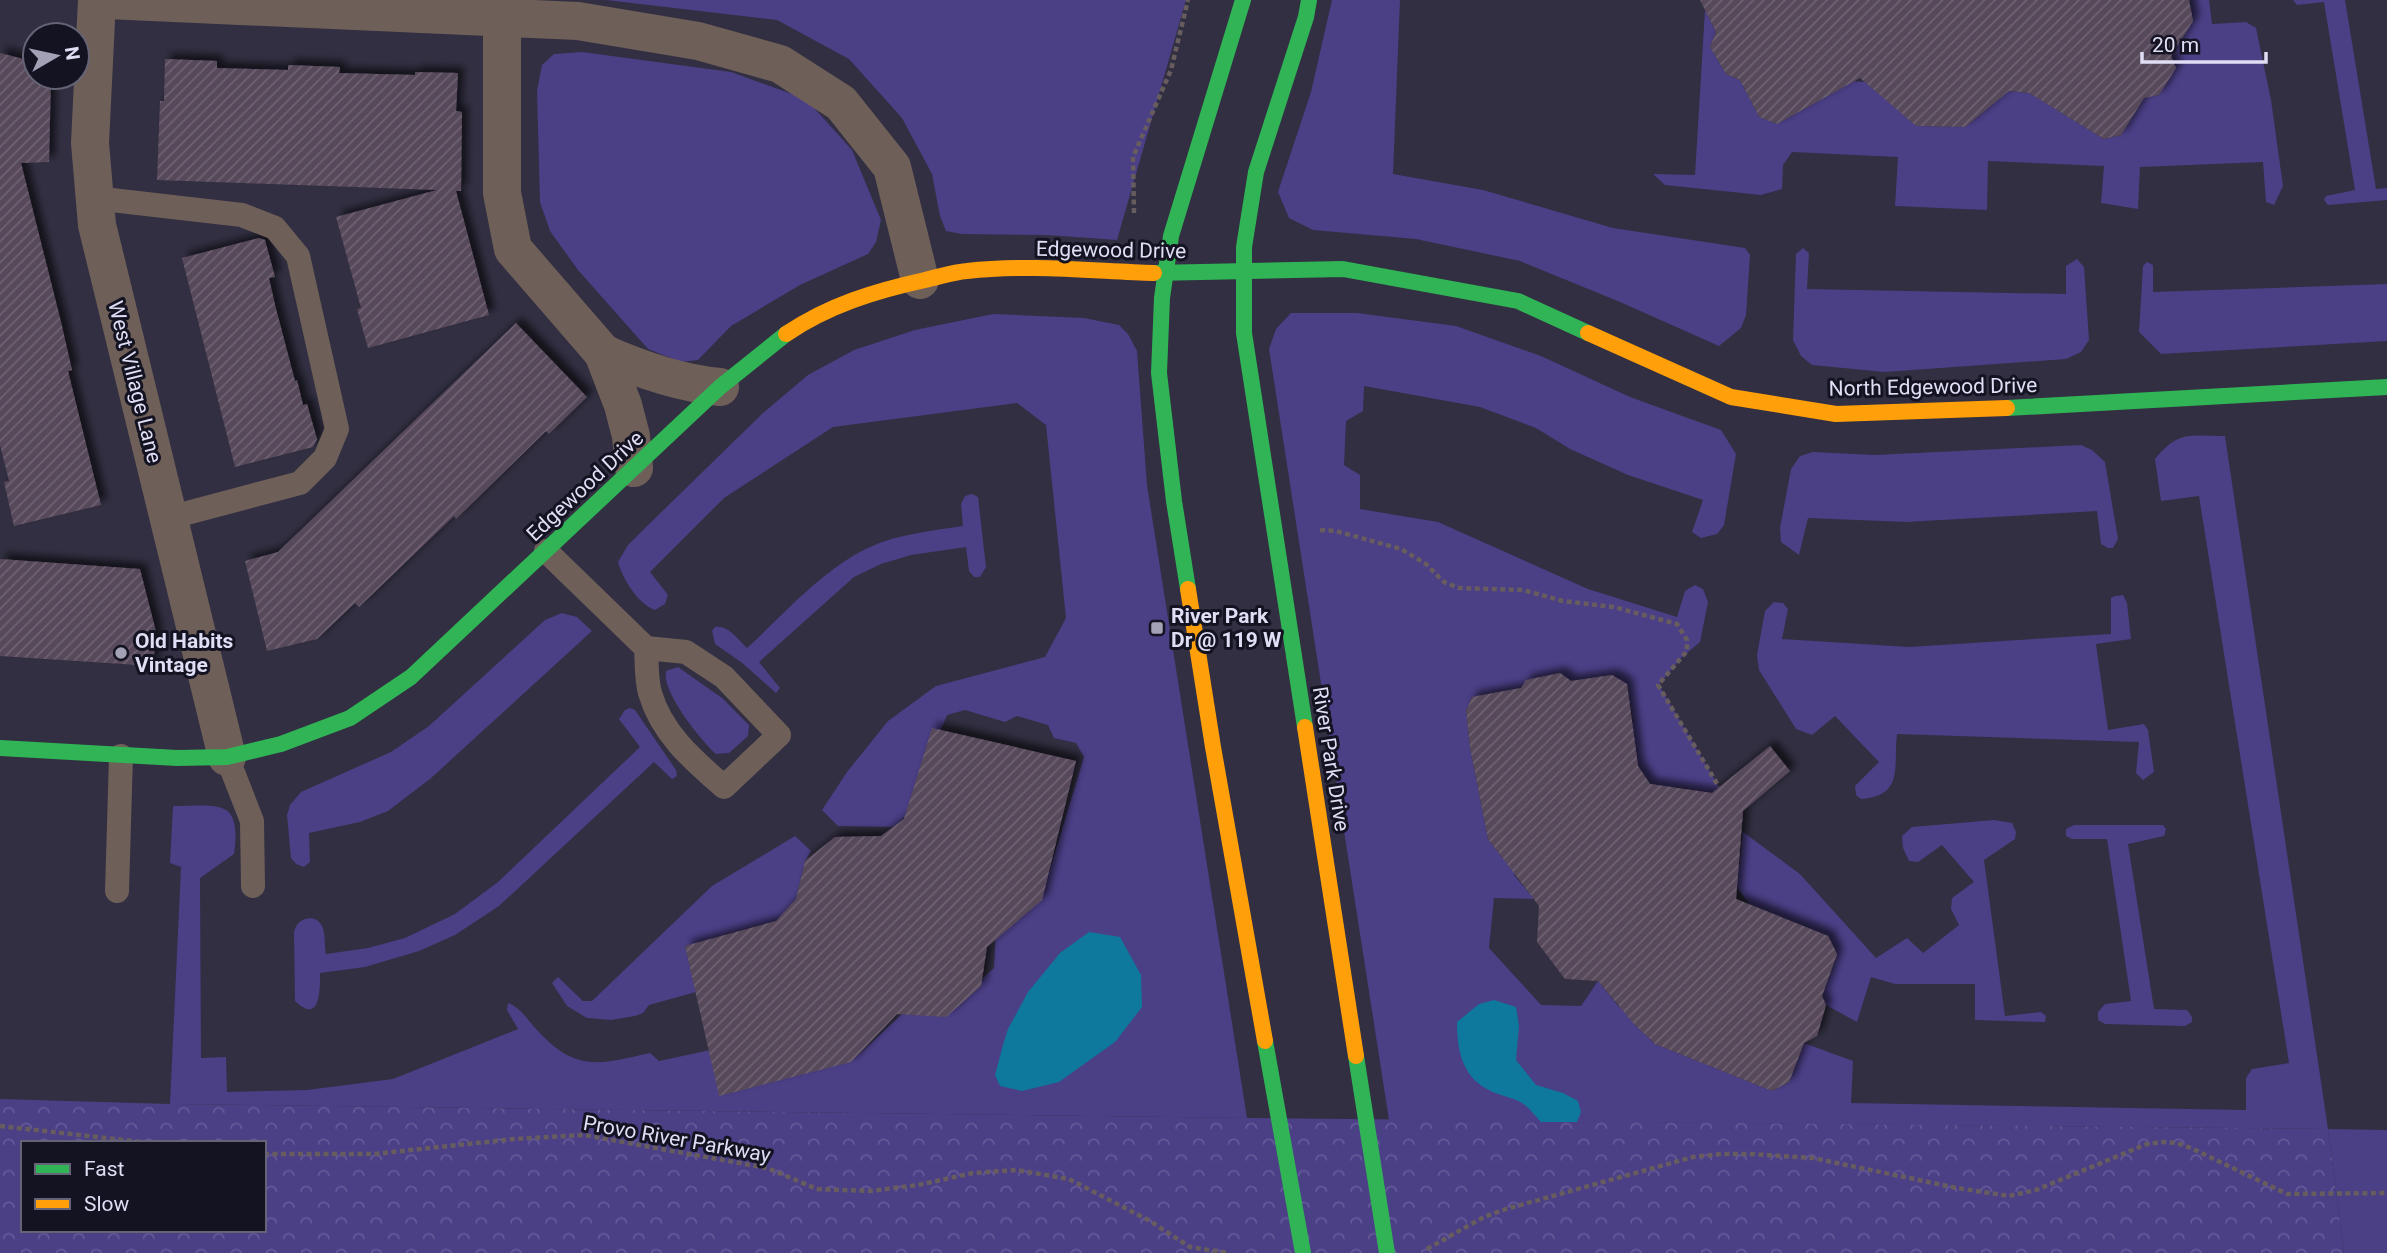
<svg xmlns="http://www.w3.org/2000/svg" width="2387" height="1253" viewBox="0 0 2387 1253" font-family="Roboto,sans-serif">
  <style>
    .grass { fill: #4b3f86 }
    .park { fill: url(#park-crowns); fill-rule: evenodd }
    .water { fill: #0e799d }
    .building { fill: url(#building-hatch); filter: url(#shadow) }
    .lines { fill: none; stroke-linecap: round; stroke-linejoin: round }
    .path { stroke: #685d5e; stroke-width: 4.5; stroke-dasharray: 5 3.5; stroke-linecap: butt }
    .lane { stroke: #6f5f59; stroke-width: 24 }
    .street { stroke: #6f5f59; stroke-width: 38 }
    .fast { stroke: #30b455; stroke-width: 16 }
    .slow { stroke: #ff9f0a; stroke-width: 16 }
    .poi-dot { fill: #a2a1b6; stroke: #141322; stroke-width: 2.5 }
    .labels { text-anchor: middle; stroke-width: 6; stroke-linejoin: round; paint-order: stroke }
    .street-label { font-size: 21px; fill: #dfdef5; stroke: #141322 }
    .poi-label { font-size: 21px; font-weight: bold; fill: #dfdef5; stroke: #141322; text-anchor: start }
  </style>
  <defs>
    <pattern id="park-crowns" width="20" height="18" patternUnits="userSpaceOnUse" patternTransform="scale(1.75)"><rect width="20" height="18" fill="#4b3f86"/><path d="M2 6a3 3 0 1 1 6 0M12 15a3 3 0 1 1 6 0" fill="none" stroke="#645a98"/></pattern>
    <pattern id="building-hatch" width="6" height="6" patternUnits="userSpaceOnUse" patternTransform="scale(1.75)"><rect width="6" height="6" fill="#57485a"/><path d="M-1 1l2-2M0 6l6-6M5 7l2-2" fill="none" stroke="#6f6272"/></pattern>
    <filter id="shadow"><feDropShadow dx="6" dy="-6" stdDeviation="3.5" flood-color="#0009"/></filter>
  </defs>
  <rect width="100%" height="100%" fill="#312f41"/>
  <!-- grass -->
  <g class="grass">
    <polygon points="606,0 1186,0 1117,240 1047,235 962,234 946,231 940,216 932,174 902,118 849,59 777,20"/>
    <polygon points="1332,0 1400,0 1393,174 1483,190 1613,228 1745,248 1750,255 1746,315 1741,328 1719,346 1620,302 1520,261 1416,239 1313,230 1289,218 1278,192 1311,92"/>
    <polygon points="2189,0 2209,0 2212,24 2246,22 2256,28 2271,100 2283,186 2274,205 2266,202 2263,162 2140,167 2138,209 2101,203 2104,166 1988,161 1987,210 1895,206 1898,157 1792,152 1783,165 1782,189 1761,195 1665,185 1653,174 1695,175 1705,10 1716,32 1710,47 1726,74 1740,80 1759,117 1777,124 1853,81 1888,84 1916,126 1965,127 1992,105 1994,90 2029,93 2104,139 2121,135 2144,98 2159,95 2175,68 2171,56 2193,21"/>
    <polygon points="2293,0 2345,0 2376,189 2387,188 2387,200 2328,205 2324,200 2326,196 2355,190 2324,2 2297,5"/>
    <polygon points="582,52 731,72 806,99 852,150 881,220 876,242 868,254 800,285 731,326 698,360 681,362 648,349 578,270 550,231 540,202 537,91 542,65 554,54"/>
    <polygon points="1803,248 1809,253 1807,289 2066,294 2066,266 2077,259 2084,267 2089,340 2081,352 2066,359 1885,372 1812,365 1801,356 1793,340 1796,254"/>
    <polygon points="2147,262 2153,265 2153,292 2387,284 2387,341 2161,354 2139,332 2143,266"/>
    <path d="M1291 313H1357L1456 326 1541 356 1630 397 1721 430 1736 454 1724 525 1717 534 1701 538 1692 532 1703 500 1628 475 1570 449 1536 428 1480 407 1364 386 1363 411 1346 421 1344 465 1360 475V509L1438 522 1588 589 1677 617 1685 591 1695 585 1703 589 1708 602 1700 642 1681 658 1659 685 1719 787 1713 793 1675 787 1660 799 1638 766 1634 743 1622 732 1633 722 1627 685 1612 675 1571 681 1559 673 1526 680 1521 688 1472 697 1466 711 1470 748 1488 839 1503 859 1518 861 1514 875 1534 899 1494 898 1489 948 1541 1005 1581 1006 1598 981 1619 1007 1635 1006 1634 1024 1655 1044 1772 1091 1789 1082 1804 1043 1853 1061 1851 1103 2246 1110V1078L2252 1069 2289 1063 2199 496 2161 501 2155 459C2179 430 2189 436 2225 436L2328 1129 2387 1130V1253H2344L2328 1129 1389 1120 1269 349 1276 329Z"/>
    <path d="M993 314 1084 318 1119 325 1128 334 1137 351 1147 485 1247 1118 170 1104 181 867 170 863 173 806C218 806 242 797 234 854L200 878 201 1058 226 1057 227 1092 307 1090 393 1079 518 1029 507 1010 508 1003C521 1008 527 1019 536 1029 575 1072 598 1065 650 1053L659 1061 720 1048 741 1081 855 1058 915 1002H956L994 968 996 929 1047 879 1084 757 1076 743 1054 738 1048 725 1017 716 1005 722 965 710 947 715 906 816 894 827 838 826 822 810 847 772 888 721 936 686 1045 657 1066 618 1046 425 1017 403 833 427 724 498 650 572 668 595 665 604 655 610C637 603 623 579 618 562L628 545 641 532 763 413 808 375 854 350 915 330Z"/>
    <polygon points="2081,445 2092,450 2105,462 2118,539 2113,548 2108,548 2101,544 2097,511 1906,522 1808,518 1799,555 1781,542 1780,528 1791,469 1800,456 1813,452 1875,455"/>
    <path d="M972 494 978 497 986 567 980 577H974L969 571 966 547 911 555 881 564 854 577 759 662 780 688 776 693 741 662 715 644 712 631 715 627C729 625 737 639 747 648 783 615 823 569 868 548 897 534 931 531 963 526L961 504 965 496Z"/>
    <path d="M2123 595 2127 603 2131 639 2096 644 2108 730 2144 724 2148 730 2154 772 2143 780 2136 773 2139 742 1897 734C1893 765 1905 796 1861 799L1856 795 1855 786 1879 762 1835 716 1812 735 1796 729 1759 670 1757 655 1765 611 1774 602 1783 603 1788 609 1782 639 1909 647 2111 634V598L2115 596Z"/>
    <polygon points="562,613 577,617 592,631 430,779 388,811 360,822 309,833 310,862 304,867 296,864 291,858 287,815 290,805 301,792 391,752 429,726 545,620"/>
    <path d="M678 667 722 698 749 725 748 736 729 753 716 754C701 741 661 691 666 671Z"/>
    <path d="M630 708 635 710 676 770 677 776 672 779 654 762 499 906 455 935 419 951 365 967 320 973C320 988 321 1026 295 1001L294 933C295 919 315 912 322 926 326 934 324 946 326 954L368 948 405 938 455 914 498 882 640 747 619 719 625 710Z"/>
    <polygon points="1994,820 2012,823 2016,832 2015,839 1984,860 2005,1016 2041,1012 2046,1016 2045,1022 1975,1020 1975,984 1895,984 1871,977 1857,1022 1826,1005 1822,996 1837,954 1828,936 1781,930 1774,914 1749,904 1729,876 1739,868 1743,832 1800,874 1876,958 1907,938 1923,953 1959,925 1951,909 1952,898 1974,882 1942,845 1918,862 1909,861 1903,848 1902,836 1912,827"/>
    <polygon points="2074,825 2163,825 2166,829 2164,836 2128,844 2154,1009 2187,1010 2192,1017 2192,1022 2185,1026 2105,1024 2098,1020 2098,1012 2105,1004 2131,1001 2107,839 2072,839 2066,836 2066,829"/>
    <polygon points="795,836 811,851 805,861 796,899 776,921 685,946 696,992 649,1005 643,1013 635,1016 611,1020 587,1018 567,1006 552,983 558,977 583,1001 592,1001 712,886"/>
  </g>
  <!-- park -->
  <path class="park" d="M0 1099 170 1104 1247 1118 2328 1129 2344 1253H0ZM23 1143H264V1230H23Z"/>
  <!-- water -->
  <g class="water">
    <polygon points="1089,932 1120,937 1141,975 1142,1007 1115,1042 1059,1082 1022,1091 1000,1086 995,1075 1003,1045 1008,1029 1028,992 1060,953"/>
    <path d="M1494 1000 1516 1007 1519 1026 1516 1060 1536 1085 1563 1093 1578 1101 1581 1112 1577 1122H1541C1536 1117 1531 1110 1526 1106 1516 1097 1502 1097 1491 1091 1462 1078 1457 1050 1457 1022L1479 1004Z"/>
  </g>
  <!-- building -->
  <g class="building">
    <polygon points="1700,0 2189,0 2193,21 2171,56 2176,68 2159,95 2144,98 2121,135 2104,139 2029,93 2009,91 1965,127 1916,126 1860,78 1777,124 1759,117 1740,80 1726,74 1710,47 1716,32"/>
    <polygon points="0,53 35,62 35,77 51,77 49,162 21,163 61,322 72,370 68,371 101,505 14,526 4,482 9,481 0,445"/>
    <polygon points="165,59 217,61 217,68 288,70 288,65 340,67 339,73 415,75 415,72 458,73 456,111 462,112 461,191 456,191 489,315 368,348 357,309 361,308 336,217 437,190 157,180 160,101 164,101"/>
    <polygon points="259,238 265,240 275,277 269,278 275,305 295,381 297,380 303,405 307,404 317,439 313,447 235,467 182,258"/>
    <polygon points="516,323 587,397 549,434 546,431 456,519 454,516 359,607 355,603 317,639 267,651 245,561 278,552"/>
    <polygon points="0,559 140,569 156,632 153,666 0,656"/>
    <polygon points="1560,673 1571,681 1612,675 1627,684 1638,766 1650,784 1712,793 1770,746 1790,771 1743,811 1736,899 1828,936 1837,954 1822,996 1826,1005 1817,1036 1804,1043 1789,1082 1772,1091 1655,1044 1634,1024 1598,981 1565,979 1537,942 1539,906 1488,839 1470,748 1466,711 1472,697 1521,688 1526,680"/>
    <polygon points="932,728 1076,761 1042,900 987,947 981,986 946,1017 897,1014 851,1062 719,1096 685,946 776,921 796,899 805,861 835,837 881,836 904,819"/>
  </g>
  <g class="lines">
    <!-- path -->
    <g class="path">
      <polyline points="1134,213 1133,157 1171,70 1188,0"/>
      <polyline points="1320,530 1336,531 1401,549 1426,564 1444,582 1459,588 1523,590 1563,601 1614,607 1677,624 1687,640 1687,651 1658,685 1719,787"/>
      <polyline points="0,1126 151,1143"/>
      <polyline points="264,1154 374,1154 514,1139 584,1135 767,1168 817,1189 870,1191 918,1185 973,1173 1017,1170 1069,1179 1150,1221 1190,1247 1229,1253"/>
      <polyline points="1427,1249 1484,1217 1506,1209 1693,1157 1721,1154 1750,1154 1813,1158 1957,1188 2009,1196 2036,1190 2147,1144 2162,1142 2177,1143 2191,1148 2287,1194 2387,1193"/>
    </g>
    <!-- lane -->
    <g class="lane">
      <polyline points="94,198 242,215 275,228 298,256 337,429 325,458 300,483 168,518"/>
      <path d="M546 551 646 648 686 652 724 677 779 735 724 787C693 760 662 734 650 693 646 679 647 662 646 648"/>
      <polyline points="227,757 252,821 253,886"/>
      <polyline points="117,891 121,756"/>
    </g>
    <!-- street -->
    <g class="street">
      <polyline points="97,0 90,143 97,225 227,757"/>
      <polyline points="107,0 578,21 698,41 780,64 841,103 892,167 920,280"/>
      <polyline points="502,18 502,193 513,249 603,353 623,405 631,436 634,468"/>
      <path d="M603 353C641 370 679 383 720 387"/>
    </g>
    <!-- fast -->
    <g class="fast">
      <polyline points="1154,273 1343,269 1518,301 1588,333"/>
      <polyline points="2007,408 2387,387"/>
      <polyline points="1188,589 1174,501 1159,373 1162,298 1171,236 1243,0"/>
      <polyline points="1305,727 1244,333 1244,247 1256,172 1306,17 1309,0"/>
      <polyline points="0,748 177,758 227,757 281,744 350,718 411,677 720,387 786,334"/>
      <polyline points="1265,1041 1303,1253"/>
      <polyline points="1356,1056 1387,1253"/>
    </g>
    <!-- slow -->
    <g class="slow">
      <polyline points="1588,333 1731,397 1836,414 2007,408"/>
      <path d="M786 334C829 305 875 291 925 280 939 277 953 272 967 271 1028 264 1092 271 1154 273"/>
      <polyline points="1188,589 1213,747 1265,1041"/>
      <polyline points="1305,727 1356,1056"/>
    </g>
  </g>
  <!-- markers -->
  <g class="poi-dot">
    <rect x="1150" y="621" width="14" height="14" rx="3.5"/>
    <circle cx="121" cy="653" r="7"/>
  </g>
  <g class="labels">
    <!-- street labels -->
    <g class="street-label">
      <text transform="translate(1111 250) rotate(1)" y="7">Edgewood Drive</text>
      <text transform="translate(135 382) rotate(76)" y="7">West Village Lane</text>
      <text transform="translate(1933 387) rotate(-1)" y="7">North Edgewood Drive</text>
      <text transform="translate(585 486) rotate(-43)" y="7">Edgewood Drive</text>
      <text transform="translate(1331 759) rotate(81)" y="7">River Park Drive</text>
      <text transform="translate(677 1139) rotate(10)" y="7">Provo River Parkway</text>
    </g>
    <!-- poi labels -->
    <g class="poi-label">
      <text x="1171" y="623">River Park<tspan x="1171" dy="24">Dr @ 119 W</tspan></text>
      <text x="135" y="648">Old Habits<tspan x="135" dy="24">Vintage</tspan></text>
    </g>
  </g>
  <!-- legend -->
  <rect x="21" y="1141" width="245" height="91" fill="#141322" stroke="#656476" stroke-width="2"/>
  <rect x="35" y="1164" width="35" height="10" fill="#30b455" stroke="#656476" stroke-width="2"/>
  <text x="84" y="1176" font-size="21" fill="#dfdef5">Fast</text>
  <rect x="35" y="1199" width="35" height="10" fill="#ff9f0a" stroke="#656476" stroke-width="2"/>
  <text x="84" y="1211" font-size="21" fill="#dfdef5">Slow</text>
  <!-- north arrow -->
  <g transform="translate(56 56) rotate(81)"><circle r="33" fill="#141322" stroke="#656476" stroke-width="2"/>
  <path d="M0-5L12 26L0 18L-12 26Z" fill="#a2a1b6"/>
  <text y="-10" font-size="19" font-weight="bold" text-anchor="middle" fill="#dfdef5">N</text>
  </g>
  <!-- scale -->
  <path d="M2142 52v10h124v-10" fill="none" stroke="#dfdef5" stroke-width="3.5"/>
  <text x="2152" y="52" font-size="21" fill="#dfdef5" stroke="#141322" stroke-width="5" paint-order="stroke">20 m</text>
</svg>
